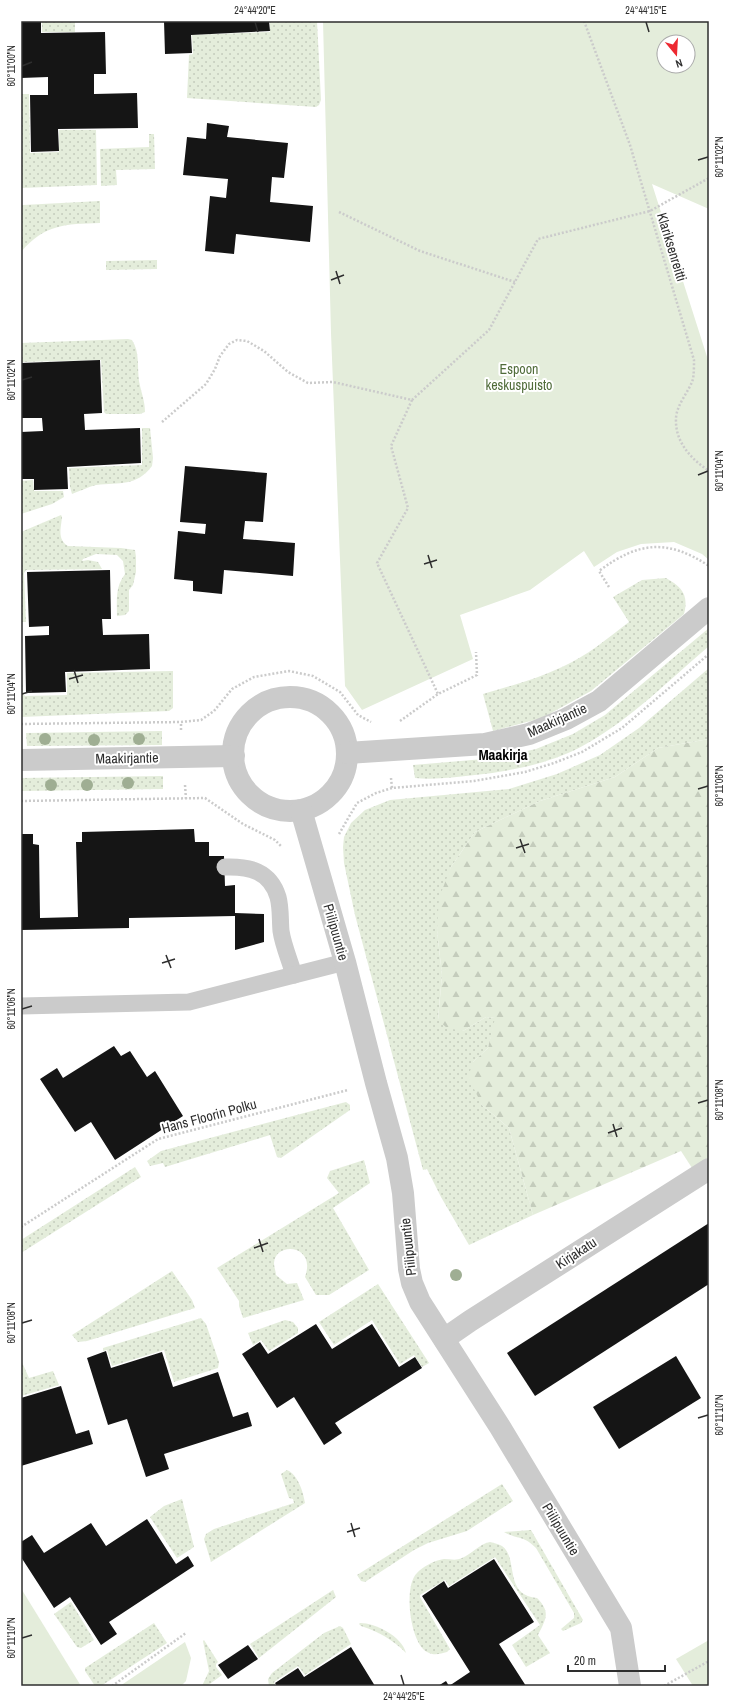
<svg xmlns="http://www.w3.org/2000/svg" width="730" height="1707" viewBox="0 0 730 1707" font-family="'Archivo Narrow',sans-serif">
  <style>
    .grass { fill: url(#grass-dots) }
    .forest { fill: url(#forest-firs) }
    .green { fill: #e4eddb; fill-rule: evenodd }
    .building { fill: #151515 }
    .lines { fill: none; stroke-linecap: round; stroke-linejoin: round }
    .path { stroke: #cbcbcb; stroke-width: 2.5; stroke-dasharray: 2 2; stroke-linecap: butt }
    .lane { stroke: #cbcbcb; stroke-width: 17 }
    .street { stroke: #cbcbcb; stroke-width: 22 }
    .tree { fill: #9fae93 }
    .ticks { fill: none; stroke: #2e2e2e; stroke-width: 1.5 }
    .labels { text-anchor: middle; stroke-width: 4; stroke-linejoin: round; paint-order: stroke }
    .street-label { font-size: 14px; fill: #2e2e2e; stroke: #fff }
    .park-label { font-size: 14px; fill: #506c3a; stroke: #fff }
    .neighbourhood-label { font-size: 15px; font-weight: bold; fill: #000; stroke: #fff }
    .neatline { fill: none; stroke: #2e2e2e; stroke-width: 1.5 }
    .ticks-label { font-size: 10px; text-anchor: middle; fill: #2e2e2e }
  </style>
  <defs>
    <pattern id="grass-dots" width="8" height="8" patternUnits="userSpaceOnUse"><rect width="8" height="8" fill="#e4eddb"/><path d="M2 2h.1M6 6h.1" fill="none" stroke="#c4ccbc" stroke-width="1.8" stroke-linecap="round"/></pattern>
    <pattern id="forest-firs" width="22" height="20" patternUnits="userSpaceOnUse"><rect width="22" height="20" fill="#e4eddb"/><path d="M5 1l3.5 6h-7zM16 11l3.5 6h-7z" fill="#c4ccbc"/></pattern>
  </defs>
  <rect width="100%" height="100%" fill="#fff"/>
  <!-- grass -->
  <g class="grass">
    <polygon points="21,21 75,21 75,32 42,32 42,21"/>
    <polygon points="270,21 317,21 321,100 319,105 316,107 187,98 189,55 193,54 192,35 270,32"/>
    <polygon points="21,94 29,94 30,153 59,152 59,130 96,130 97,185 21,188"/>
    <polygon points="149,134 154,134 155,169 116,170 117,185 101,186 100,149 149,147"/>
    <path d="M100 201V223C65 224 45 224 21 252V206L23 205Z"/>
    <polygon points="157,260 157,269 106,270 106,261"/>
    <path d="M128 339 132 340C140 352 137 367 139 381 141 392 145 401 145 412L140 414H106L104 412 101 360 21 362V343Z"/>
    <path d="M142 428H150L153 458 152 466C136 487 120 482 96 485 88 487 80 491 72 494L70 487 69 468 142 465Z"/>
    <polygon points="33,480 34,491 63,491 64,497 52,504 21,514 21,481"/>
    <path d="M61 515 62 517C61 528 57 539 68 546L121 548 135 550 136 557V572L133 585 129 590V611L125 615 117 616C117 600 115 587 125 574L123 561 117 555 96 554 83 559 82 561 88 560 98 562 102 569 26 570 24 573 26 622H21V532Z"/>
    <path d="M666 578C682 587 689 595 684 614L591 691 542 718 493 731 483 694C510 686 537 679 562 667 587 656 608 638 629 622L613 597 642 580Z"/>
    <path d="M709 628V646C669 680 631 719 586 744 553 763 512 771 475 775 455 777 435 780 415 778L413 765 496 758 536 749 573 734 605 715Z"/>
    <polygon points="21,650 23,693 25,696 67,695 67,673 173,671 173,708 169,711 21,717"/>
    <polygon points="709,668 709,739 658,748 615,777 540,801 475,832 451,867 437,930 442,975 438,1019 463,1031 486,1017 496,1018 488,1048 473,1062 482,1105 509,1128 533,1215 469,1245 441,1197 427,1169 423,1170 355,915 344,863 343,847 344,837 351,823 365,810 390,800 509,789 557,774 600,755 639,728"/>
    <polygon points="162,731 162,745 27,746 26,733"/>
    <polygon points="163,776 163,789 21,791 21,778"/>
    <polygon points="346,1102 350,1105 350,1110 281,1158 277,1157 270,1135 165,1167 163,1163 150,1166 147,1161 161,1151"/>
    <path d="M364 1160 370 1183 333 1208 369 1270 329 1295H316L305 1277C317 1244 275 1241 274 1263 274 1267 276 1272 276 1275L287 1284 297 1283 304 1300 243 1318 239 1306V1301L217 1268 339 1193 327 1178 330 1171Z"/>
    <polygon points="135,1167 141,1177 21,1253 21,1240"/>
    <polygon points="172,1271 192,1300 195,1308 87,1341 78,1342 72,1335"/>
    <polygon points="378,1284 429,1363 422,1367 414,1355 400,1364 372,1320 334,1345 319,1322"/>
    <polygon points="201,1318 206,1324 219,1362 218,1368 174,1382 164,1350 112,1366 107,1350 103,1351 103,1348"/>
    <polygon points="285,1320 293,1322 298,1328 298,1333 269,1351 261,1340 253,1345 248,1333"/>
    <polygon points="21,1360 29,1378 53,1371 59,1385 21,1396"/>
    <path d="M287 1470C298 1475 303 1491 305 1503L211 1562 204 1539 206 1534 214 1529 294 1503 293 1499 289 1498 281 1474Z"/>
    <polygon points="502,1484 513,1501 467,1531 428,1543 414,1550 365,1582 361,1581 357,1575"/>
    <polygon points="182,1499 194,1547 177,1558 150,1517 164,1506"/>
    <path d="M531 1530 583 1620 581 1623 563 1631 561 1629 574 1618V1613L536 1548C523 1535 518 1540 504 1532Z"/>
    <path d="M490 1542C494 1543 499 1544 502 1546 519 1558 503 1595 537 1598 551 1612 546 1619 538 1635L550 1653 526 1667 512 1645 540 1625 495 1557 449 1586 445 1580 420 1595V1597L450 1649 447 1652C440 1654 434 1656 427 1652 410 1643 403 1586 417 1573 422 1567 435 1560 444 1559 450 1559 456 1561 462 1558 472 1554 479 1544 490 1542Z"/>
    <polygon points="333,1590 336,1597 259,1658 250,1644"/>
    <polygon points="71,1602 94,1640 81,1648 77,1647 54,1614"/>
    <polygon points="154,1623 167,1643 101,1686 95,1686 85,1671 85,1668"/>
    <path d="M360 1623C375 1623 402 1636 406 1653 392 1639 379 1632 361 1626L359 1624Z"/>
    <polygon points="340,1626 343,1628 351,1644 305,1675 298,1666 274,1682 276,1686 269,1686 268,1679 272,1673 324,1633"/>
    <polygon points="204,1640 218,1662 216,1664 216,1667 222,1675 207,1686 202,1686 209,1671 203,1641"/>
  </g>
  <!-- forest -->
  <polygon class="forest" points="709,739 709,1157 692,1168 681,1151 533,1215 509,1128 482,1105 468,1077 473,1062 488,1048 495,1018 486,1017 463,1031 447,1028 438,1020 442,975 437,930 439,898 451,867 475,832 540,801 615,777 658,748"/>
  <!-- green -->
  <g class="green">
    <path d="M323 21H709V209L652 184 709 363V560L702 554 674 542 641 544 617 552 594 567 584 551 530 590 460 615 473 659 362 710 345 686 331 333ZM664 42H688V66H664Z"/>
    <polygon points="21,1589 22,1590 81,1686 21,1686"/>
    <polygon points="709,1640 709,1686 693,1686 676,1659"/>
    <polygon points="185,1642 191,1658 186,1681 181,1686 120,1686"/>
  </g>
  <!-- building -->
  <g class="building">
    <polygon points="164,21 269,21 270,31 191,35 192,53 165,54"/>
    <polygon points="21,22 41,22 41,33 105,32 106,74 94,74 94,94 137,93 138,128 58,129 59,151 31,152 30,95 48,95 48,77 21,78"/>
    <polygon points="207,123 229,126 227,137 288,143 284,178 272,177 270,202 313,206 310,242 236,234 234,254 205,251 210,196 226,198 228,179 183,175 187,137 206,139"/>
    <polygon points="100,360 102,413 84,414 85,430 140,428 141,463 67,467 68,489 34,490 34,479 21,479 21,432 43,431 42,418 21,418 21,363"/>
    <polygon points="185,466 267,473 263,522 245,521 243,539 295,543 293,576 224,570 222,594 193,591 193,581 174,579 178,531 205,534 206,524 180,522"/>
    <polygon points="110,570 111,619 102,619 103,635 149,634 150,669 65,672 66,692 26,693 25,636 49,635 49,626 29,627 27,572"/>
    <polygon points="194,829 195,842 209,842 209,856 224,856 225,886 235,885 235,913 264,914 264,942 235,950 235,916 129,918 129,928 21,930 21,834 33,834 33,844 39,845 40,918 78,917 76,842 82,842 82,832"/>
    <polygon points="114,1046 121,1056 130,1051 147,1077 155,1071 183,1116 115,1160 91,1122 75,1132 40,1079 57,1068 63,1078"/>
    <polygon points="709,1223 709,1284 535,1396 507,1353"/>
    <polygon points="316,1324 332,1349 372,1324 399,1367 415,1357 422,1368 335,1423 342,1433 324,1445 294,1397 277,1408 242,1354 260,1342 268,1354"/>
    <polygon points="106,1351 111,1368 162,1352 173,1387 218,1372 233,1417 248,1412 252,1426 164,1454 169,1469 146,1477 127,1419 108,1425 87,1358"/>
    <polygon points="676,1356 701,1398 619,1449 593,1407"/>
    <polygon points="61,1386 76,1434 89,1430 93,1444 21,1466 21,1398"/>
    <polygon points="147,1519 176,1564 188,1556 194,1566 109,1622 117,1634 101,1645 70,1597 54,1608 21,1557 21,1542 32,1535 44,1553 91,1523 106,1546"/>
    <polygon points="494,1559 534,1622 499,1644 526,1686 438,1686 446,1681 449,1686 470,1672 422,1596 444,1581 448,1588"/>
    <polygon points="248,1645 258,1659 228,1679 218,1665"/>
    <polygon points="351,1647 375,1686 277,1686 275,1683 298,1668 304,1677"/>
  </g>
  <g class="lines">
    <!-- path -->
    <g class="path">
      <path d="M584 21 630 145 694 360C694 366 694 373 693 379 689 392 676 405 676 419 675 442 691 459 709 471"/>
      <polyline points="339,212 420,251 515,282"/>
      <polyline points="412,400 391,446 408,508 377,563 438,694"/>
      <polyline points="162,422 206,384 215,369 220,356 229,344 237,340 247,341 264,351 288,372 308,383 333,382 412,400 489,330 538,239 650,211 709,178"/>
      <path d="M609 587 599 571C639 541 668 539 709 566"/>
      <polyline points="400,721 438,694 477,675 476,652"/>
      <polyline points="21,724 181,722"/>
      <polyline points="181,730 181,722 201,720 214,711 232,689 254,677 289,671 313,676 340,692 358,715 371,722"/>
      <polyline points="391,778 392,788"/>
      <polyline points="185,785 186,799"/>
      <polyline points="21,801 205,798 243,824 275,840 282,847"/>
      <polyline points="339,834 357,803 376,793 392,788 474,781 525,772 554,763 582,752 622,728 709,654"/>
      <polyline points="21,1227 158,1139 348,1090"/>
      <polyline points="112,1686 186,1633"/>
      <polyline points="664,1686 709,1661"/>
    </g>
    <!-- lane -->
    <g class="lane">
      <path d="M225 867C249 866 270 871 278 897 281 908 280 920 281 931 283 945 290 961 294 975"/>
      <polyline points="21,1006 189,1002 345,962"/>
    </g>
    <!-- street -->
    <g class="street">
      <circle cx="290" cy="754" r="57"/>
      <polyline points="347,753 485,744 529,734 566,719 599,701 709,608"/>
      <polyline points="21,760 234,756"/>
      <polyline points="301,810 345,962 376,1083 397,1158 403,1193 409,1269 412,1283 420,1302 500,1427 621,1628 630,1686"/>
      <polyline points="444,1339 470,1321 709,1169"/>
    </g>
  </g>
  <!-- trees -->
  <g class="tree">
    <circle cx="45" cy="739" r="6"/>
    <circle cx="139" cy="739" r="6"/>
    <circle cx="94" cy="740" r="6"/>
    <circle cx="128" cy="783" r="6"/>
    <circle cx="51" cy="785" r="6"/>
    <circle cx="87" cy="785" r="6"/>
    <circle cx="456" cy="1275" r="6"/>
  </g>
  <!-- ticks -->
  <path class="ticks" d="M255 22 258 32M646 22 649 32M22 66 32 62M698 160 708 157M336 271 340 284M331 280 344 275M22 380 32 377M698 475 708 471M428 555 432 568M424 564 437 560M74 670 78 683M69 679 83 675M22 694 32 691M698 789 708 786M520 839 525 853M516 848 529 844M166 955 171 968M162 963 175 959M22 1009 32 1006M698 1103 708 1100M613 1124 617 1137M608 1133 622 1128M259 1239 263 1252M254 1248 268 1243M22 1323 32 1320M698 1418 708 1415M351 1523 355 1537M347 1532 360 1528M22 1638 32 1635M401 1675 404 1685"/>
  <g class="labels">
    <!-- street labels -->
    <g class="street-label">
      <text transform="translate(672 247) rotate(73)" y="5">Klariksenreitti</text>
      <text transform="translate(557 720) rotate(-24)" y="5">Maakirjantie</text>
      <text transform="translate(127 758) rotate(-1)" y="5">Maakirjantie</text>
      <text transform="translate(336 932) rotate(74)" y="5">Piilipuuntie</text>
      <text transform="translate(209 1116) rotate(-15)" y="5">Hans Floorin Polku</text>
      <text transform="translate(408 1247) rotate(-96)" y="5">Piilipuuntie</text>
      <text transform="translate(576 1253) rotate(-33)" y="5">Kirjakatu</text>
      <text transform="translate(561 1529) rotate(59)" y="5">Piilipuuntie</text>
    </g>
    <!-- park labels -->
    <g class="park-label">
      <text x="519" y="374">Espoon<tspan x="519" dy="16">keskuspuisto</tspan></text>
    </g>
    <!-- neighbourhood labels -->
    <g class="neighbourhood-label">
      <text x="503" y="760">Maakirja</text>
    </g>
  </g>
  <!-- border -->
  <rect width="730" height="1707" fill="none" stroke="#ffffff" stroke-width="44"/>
  <!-- north arrow -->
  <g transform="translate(676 54) rotate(162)"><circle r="19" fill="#ffffff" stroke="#ababab"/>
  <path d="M0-3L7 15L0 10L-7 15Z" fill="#ed2931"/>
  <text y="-6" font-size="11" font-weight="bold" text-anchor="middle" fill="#2e2e2e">N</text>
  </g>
  <!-- scale -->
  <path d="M568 1665v6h97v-6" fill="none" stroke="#2e2e2e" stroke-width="2"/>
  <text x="574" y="1665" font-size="12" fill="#2e2e2e" stroke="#ffffff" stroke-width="3" paint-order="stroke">20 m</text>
  <rect x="22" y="22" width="686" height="1663" class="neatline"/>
  <g class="ticks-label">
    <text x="255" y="14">24°44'20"E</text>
    <text x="646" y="14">24°44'15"E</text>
    <text transform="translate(11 66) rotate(-90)" y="4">60°11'00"N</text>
    <text transform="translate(719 157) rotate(-90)" y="4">60°11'02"N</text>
    <text transform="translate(11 380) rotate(-90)" y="4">60°11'02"N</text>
    <text transform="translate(719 471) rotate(-90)" y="4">60°11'04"N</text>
    <text transform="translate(11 694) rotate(-90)" y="4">60°11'04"N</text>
    <text transform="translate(719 786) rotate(-90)" y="4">60°11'06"N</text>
    <text transform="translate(11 1009) rotate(-90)" y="4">60°11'06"N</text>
    <text transform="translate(719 1100) rotate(-90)" y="4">60°11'08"N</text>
    <text transform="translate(11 1323) rotate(-90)" y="4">60°11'08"N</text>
    <text transform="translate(719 1415) rotate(-90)" y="4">60°11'10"N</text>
    <text transform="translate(11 1638) rotate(-90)" y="4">60°11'10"N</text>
    <text x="404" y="1700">24°44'25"E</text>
  </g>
</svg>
